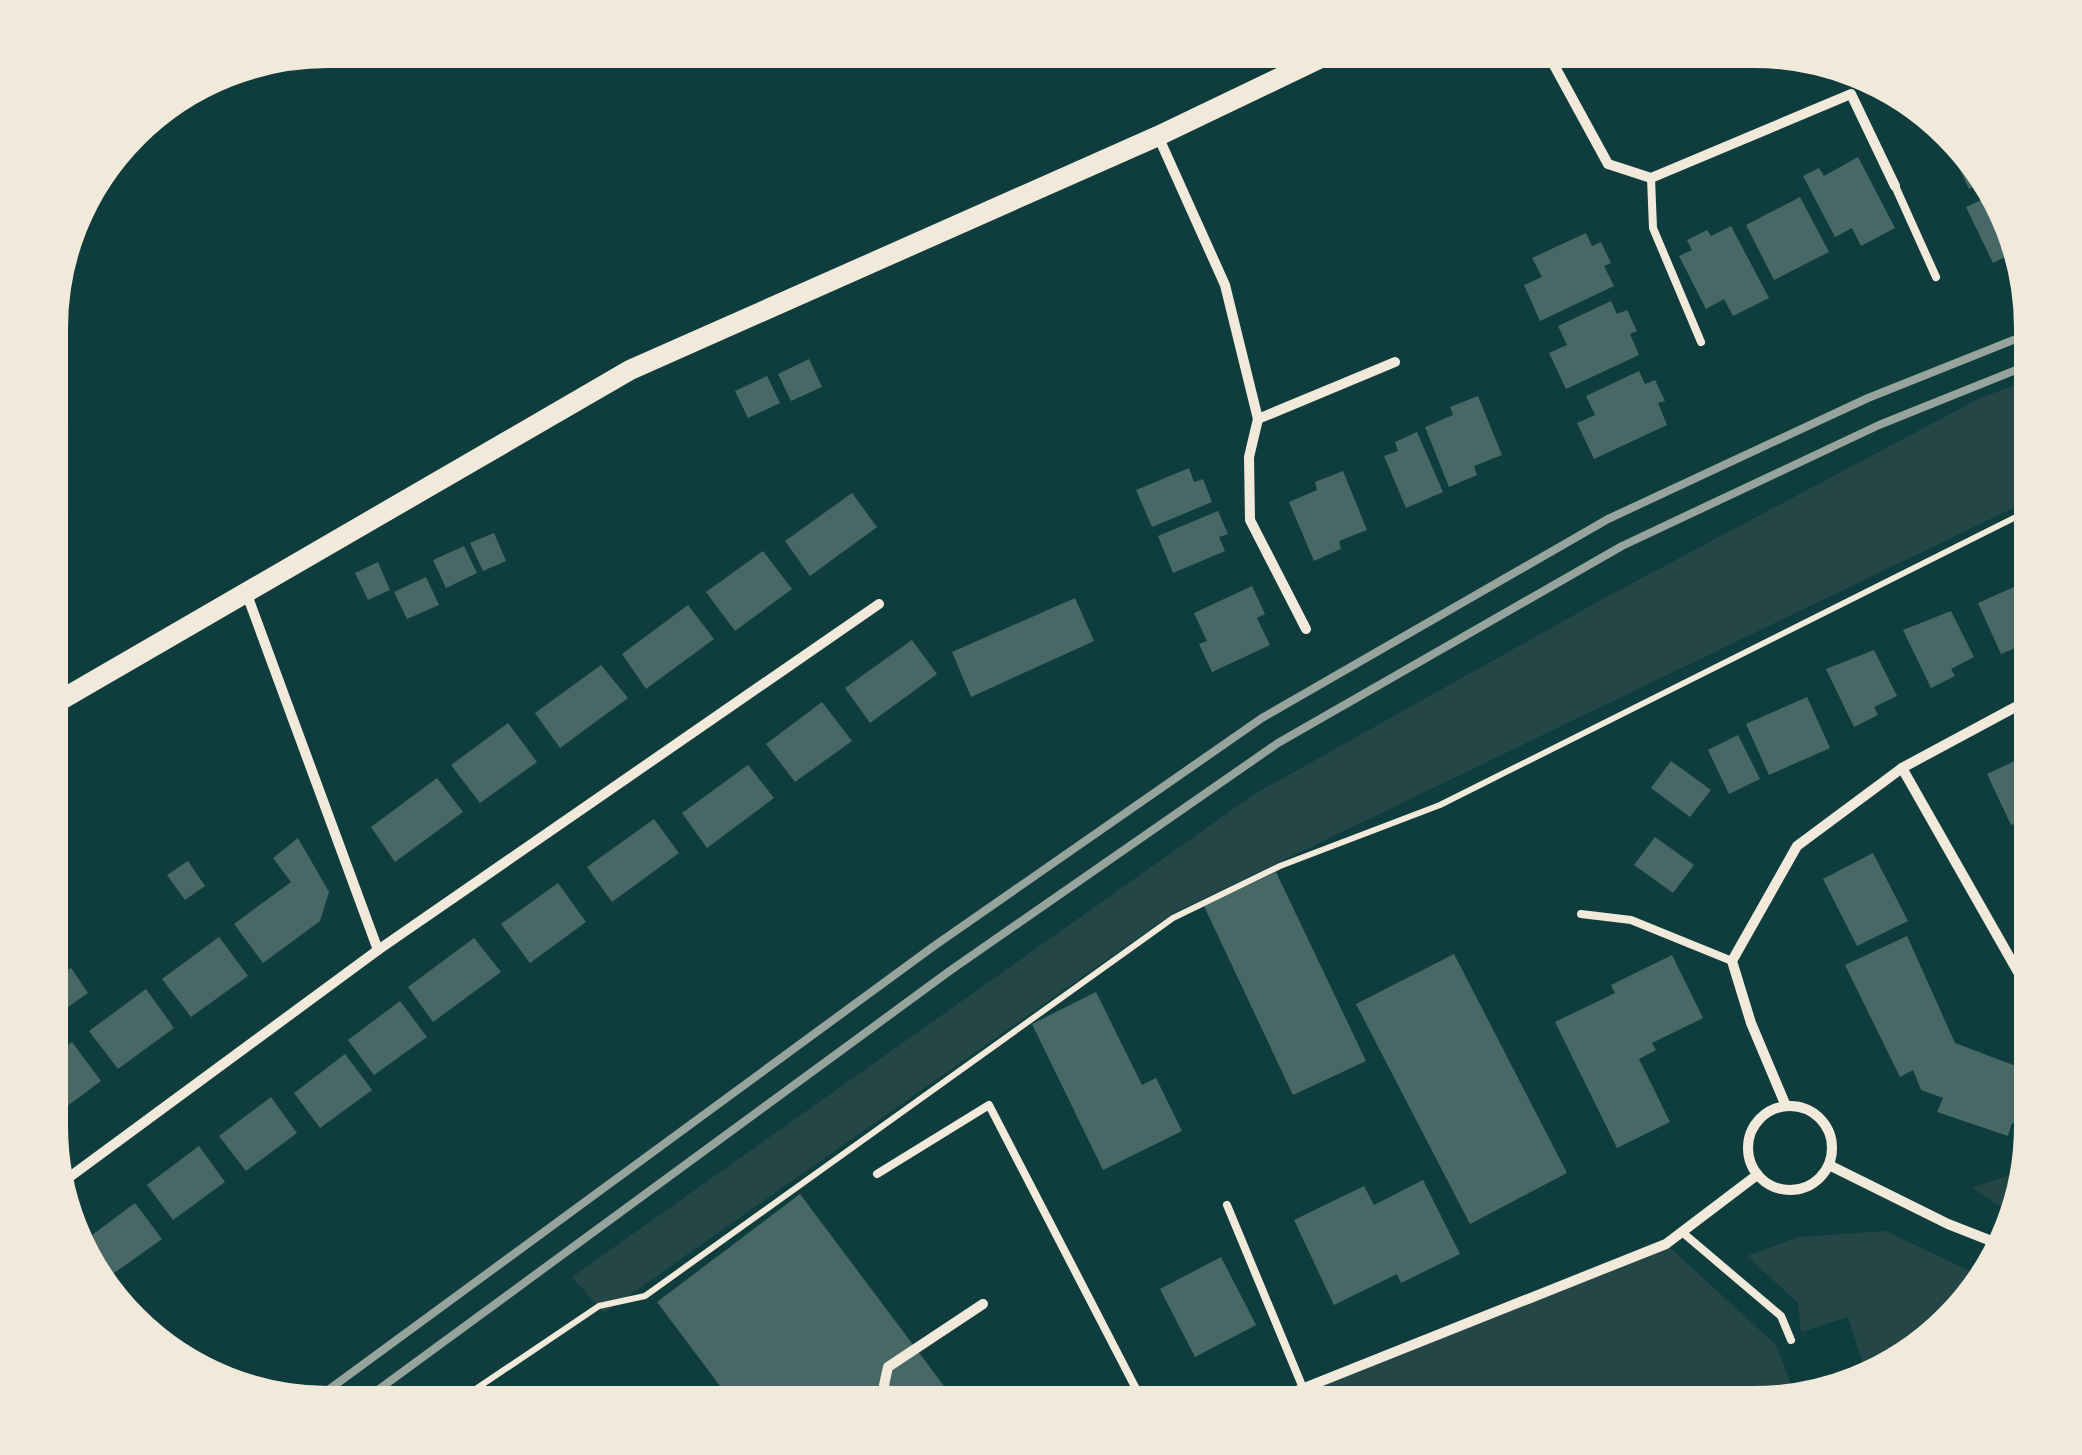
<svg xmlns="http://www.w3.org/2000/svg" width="2082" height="1455" viewBox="0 0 2082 1455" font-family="Mulish,sans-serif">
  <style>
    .green { fill: #244646 }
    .building { fill: #486865 }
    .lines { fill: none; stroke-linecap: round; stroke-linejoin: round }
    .path { stroke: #f1e9da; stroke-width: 6 }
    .service { stroke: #f1e9da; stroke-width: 8 }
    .minor { stroke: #f1e9da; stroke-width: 10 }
    .secondary { stroke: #f1e9da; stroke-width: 20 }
    .rail { stroke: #97a49c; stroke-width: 8 }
    .rim { fill: none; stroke: #f1e9da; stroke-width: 12 }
  </style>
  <rect width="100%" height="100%" fill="#0f3d3e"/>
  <!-- green -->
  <g class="green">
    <polygon points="2036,378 2036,497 1172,914 604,1313 572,1277 1253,795 1610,595 1982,397"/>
    <polygon points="2027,1169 2011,1213 1972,1188"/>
    <polygon points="1886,1231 1986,1279 1979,1299 1879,1380 1869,1383 1848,1317 1801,1332 1798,1303 1747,1256 1799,1237"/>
    <polygon points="1666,1244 1776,1345 1797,1400 1754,1410 1248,1410"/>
  </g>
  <!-- building -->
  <g class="building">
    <polygon points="1948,131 1969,156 1989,180 1969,189 1943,133"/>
    <polygon points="1858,157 1895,228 1861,246 1852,228 1835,237 1803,176 1819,168 1824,176"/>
    <polygon points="1999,192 2008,203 2020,250 1993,263 1966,207"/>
    <polygon points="1800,197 1829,252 1774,280 1746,225"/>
    <polygon points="1731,226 1769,298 1733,316 1724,299 1706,309 1679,256 1692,250 1687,240 1707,230 1711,236"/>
    <polygon points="1586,233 1592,246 1601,242 1611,263 1604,266 1614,286 1540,321 1524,285 1542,277 1532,258"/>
    <polygon points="1611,301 1617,314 1627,310 1637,331 1630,334 1639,355 1566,389 1549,353 1567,345 1558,326"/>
    <polygon points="809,359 822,387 791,401 778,374"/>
    <polygon points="1639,371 1645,384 1655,380 1665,401 1658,403 1667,425 1594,459 1577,423 1595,415 1586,396"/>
    <polygon points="767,376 780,403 748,418 735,391"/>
    <polygon points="1478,396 1502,455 1474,466 1477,475 1449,487 1425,427 1453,415 1450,407"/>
    <polygon points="1417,432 1443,492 1406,508 1384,456 1398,451 1395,442"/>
    <polygon points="1189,468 1194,482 1203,479 1212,502 1152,527 1136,490"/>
    <polygon points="1343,471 1367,530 1339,541 1341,549 1314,561 1289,502 1317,490 1315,482"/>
    <polygon points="852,493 877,527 810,576 785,541"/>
    <polygon points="1218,511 1228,534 1219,537 1225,551 1173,573 1158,536"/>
    <polygon points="494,533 506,561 483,571 470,543"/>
    <polygon points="464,546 477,573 446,588 433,560"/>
    <polygon points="763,551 792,589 735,631 706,592"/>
    <polygon points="378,562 390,590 368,600 355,573"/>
    <polygon points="426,577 439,605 407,619 394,592"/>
    <polygon points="2036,577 2036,639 2001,654 1978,603"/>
    <polygon points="1252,586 1265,614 1257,618 1270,645 1212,672 1199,644 1207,641 1194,613"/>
    <polygon points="1075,598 1094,641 971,697 952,652"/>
    <polygon points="688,605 714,639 646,689 622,654"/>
    <polygon points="1951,611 1974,657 1951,669 1955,676 1931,688 1903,630"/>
    <polygon points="912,640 937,674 870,723 845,688"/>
    <polygon points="1874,650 1897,696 1874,707 1878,715 1854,727 1826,669"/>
    <polygon points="601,665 628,698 560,748 535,713"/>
    <polygon points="1807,697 1830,748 1769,775 1746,724"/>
    <polygon points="822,702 852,741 795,782 766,744"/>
    <polygon points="508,723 537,762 480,803 451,765"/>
    <polygon points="1738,735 1760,779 1729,794 1708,750"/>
    <polygon points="2036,751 2036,813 2011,825 1987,774"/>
    <polygon points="1671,761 1711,790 1690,817 1651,788"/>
    <polygon points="748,765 774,798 707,848 682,813"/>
    <polygon points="437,778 463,812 395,862 371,827"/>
    <polygon points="654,819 679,853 612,902 587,867"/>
    <polygon points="1655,837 1694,865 1673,893 1634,865"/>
    <polygon points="298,838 329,892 320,921 263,963 234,924 291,882 273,858"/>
    <polygon points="1873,853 1908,921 1857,946 1823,879"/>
    <polygon points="188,861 205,886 185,900 167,875"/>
    <polygon points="1276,872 1366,1061 1293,1095 1204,906"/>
    <polygon points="558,883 586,922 530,963 501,924"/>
    <polygon points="1907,936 1955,1043 2029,1071 2025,1080 2036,1074 2036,1130 2012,1123 2008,1136 1937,1112 1943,1098 1921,1090 1913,1070 1900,1077 1845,965"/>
    <polygon points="219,937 248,976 191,1017 162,979"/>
    <polygon points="474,938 501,972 433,1022 408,987"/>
    <polygon points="1454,954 1567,1173 1470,1224 1356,1004"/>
    <polygon points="1672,955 1703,1018 1652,1043 1656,1050 1639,1059 1670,1122 1617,1148 1555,1022 1615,993 1611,985"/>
    <polygon points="71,968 88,993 68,1007 50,982"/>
    <polygon points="146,989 174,1028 118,1069 89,1031"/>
    <polygon points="1096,992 1142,1085 1156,1078 1182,1131 1103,1170 1032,1024"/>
    <polygon points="400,1001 427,1037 374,1075 348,1040"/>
    <polygon points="72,1042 101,1081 47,1121 47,1061"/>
    <polygon points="345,1054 372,1090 320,1128 294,1093"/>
    <polygon points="271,1097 297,1133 246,1171 219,1136"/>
    <polygon points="199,1146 225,1182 173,1220 147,1185"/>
    <polygon points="1423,1180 1460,1254 1401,1283 1397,1274 1334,1305 1294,1220 1364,1186 1374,1205"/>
    <polygon points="800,1194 962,1410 738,1410 657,1302"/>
    <polygon points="135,1203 162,1239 110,1276 84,1241"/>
    <polygon points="1221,1257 1256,1325 1195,1357 1160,1289"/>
  </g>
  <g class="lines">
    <!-- path -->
    <polyline class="path" points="446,1409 599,1306 645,1296 1173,918 1280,866 1440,805 2036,507"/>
    <!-- service -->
    <g class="service">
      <polyline points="1651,178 1653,228 1701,342"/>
      <polyline points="1895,186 1936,277"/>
      <polyline points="1581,914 1631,920 1732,961"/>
      <polyline points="877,1174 989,1105 1147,1410"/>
      <polyline points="1227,1205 1303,1388"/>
      <polyline points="1682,1232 1781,1316 1791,1340"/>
    </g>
    <!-- minor -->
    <g class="minor">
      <polyline points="1543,45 1608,164 1651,178 1851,94 1895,186"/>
      <polyline points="1158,136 1225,285 1258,419"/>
      <polyline points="1306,629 1250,520 1249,457 1258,419 1395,362"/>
      <polyline points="1902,768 2018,972 2036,966"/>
      <polyline points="378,950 879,604"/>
      <circle cx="1790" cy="1148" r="42"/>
      <polyline points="1786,1106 1751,1023 1732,961 1797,846 1902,768 2036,696"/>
      <polyline points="1829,1165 1948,1224 1999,1244"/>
      <polyline points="56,1187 378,950 246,592"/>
      <polyline points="894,1410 884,1385 888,1367 983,1304"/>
      <polyline points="1249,1410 1666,1244 1757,1175"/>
    </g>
    <!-- secondary -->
    <polyline class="secondary" points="47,708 630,370 1158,136 1348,45"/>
    <!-- rail -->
    <g class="rail">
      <polyline points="305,1407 934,946 1262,718 1608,519 1868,398 2036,331"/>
      <polyline points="352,1409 951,970 1278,743 1622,546 1879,425 2036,362"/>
    </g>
  </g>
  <!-- crop -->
  <path d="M0 0H2082V1455H0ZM328 62H1754A266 266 0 0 1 2020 328V1126A266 266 0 0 1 1754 1392H328A266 266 0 0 1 62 1126V328A266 266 0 0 1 328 62Z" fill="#f1e9da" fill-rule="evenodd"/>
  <path class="rim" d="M328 62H1754A266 266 0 0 1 2020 328V1126A266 266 0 0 1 1754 1392H328A266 266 0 0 1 62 1126V328A266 266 0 0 1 328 62Z"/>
</svg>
